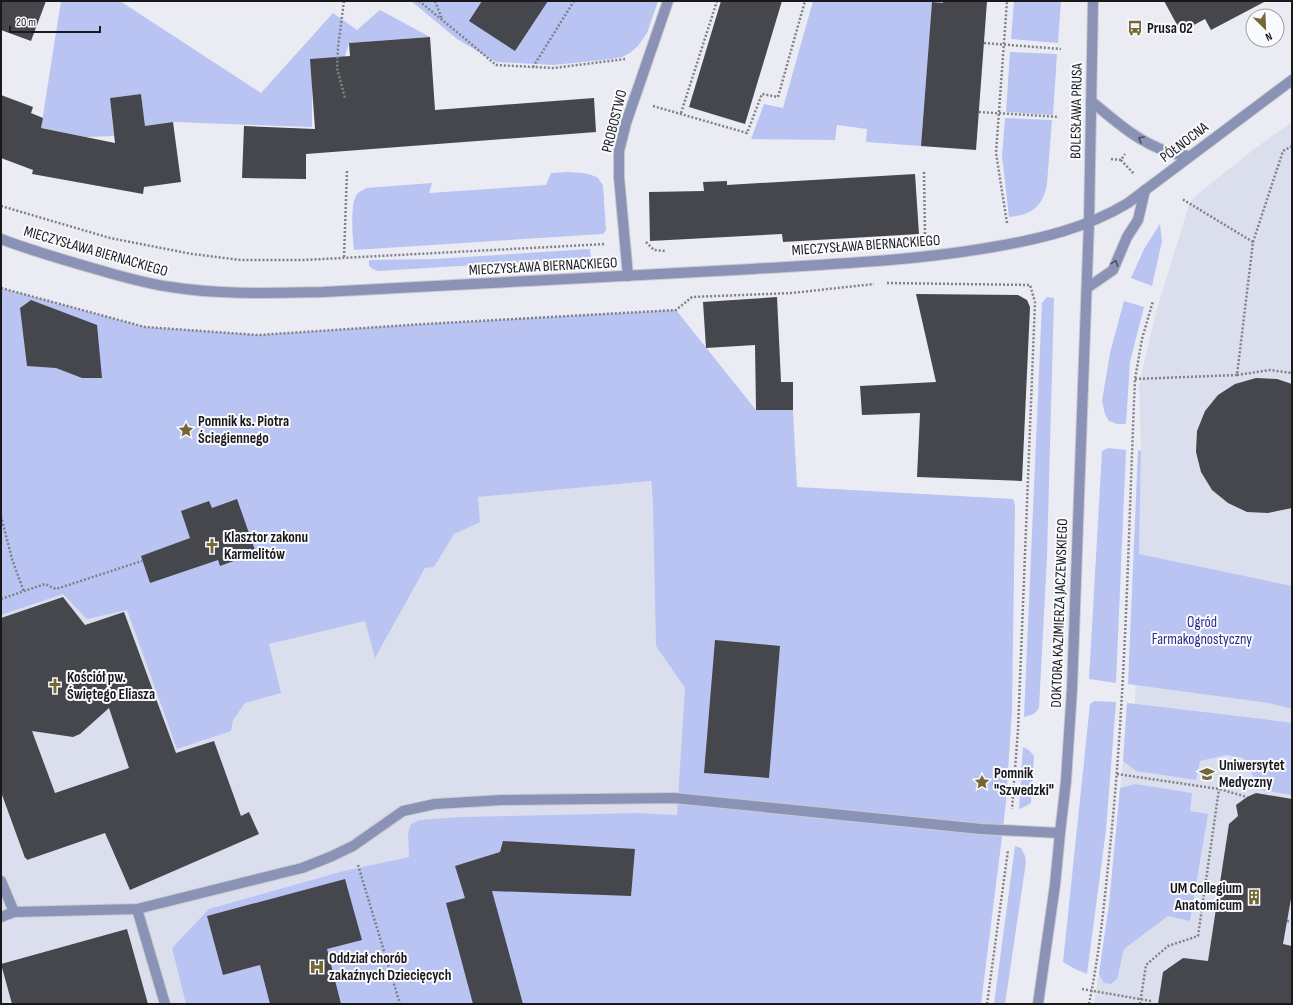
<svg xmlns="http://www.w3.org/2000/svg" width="1293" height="1005" viewBox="0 0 1293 1005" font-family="'Sofia Sans Condensed',sans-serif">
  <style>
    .built { fill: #dbdfed }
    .green { fill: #b9c4f3 }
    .building { fill: #45474c; fill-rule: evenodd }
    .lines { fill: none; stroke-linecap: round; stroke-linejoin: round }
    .minor-casing { stroke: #c9cad1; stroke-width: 12 }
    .path { stroke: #808186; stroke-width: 2.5; stroke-dasharray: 2 2; stroke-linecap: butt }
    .minor { stroke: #8a92b6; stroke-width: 10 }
    .oneway { stroke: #4c4f61 }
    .labels { text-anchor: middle; stroke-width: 4; stroke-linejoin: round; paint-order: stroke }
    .poi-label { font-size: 15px; font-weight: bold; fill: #19191c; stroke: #f9fafe; text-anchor: start }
    .street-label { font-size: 15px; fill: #19191c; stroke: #f9fafe }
    .park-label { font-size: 15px; fill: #2c2d8a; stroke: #f9fafe }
  </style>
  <rect width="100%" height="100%" fill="#ebecf3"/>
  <!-- built -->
  <g class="built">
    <polygon points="1292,122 1292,1004 1094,1004 1109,905 1123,761 1127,703 1135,704 1141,451 1139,384 1156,312 1188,208 1193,198 1253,150"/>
    <polygon points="650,481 653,506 777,782 550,1004 1,1004 1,575 478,497"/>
  </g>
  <!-- green -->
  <g class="green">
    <polygon points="61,1 120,1 261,93 333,13 357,30 380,10 430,37 349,43 336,85 312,88 312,127 174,122 145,126 141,94 110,98 114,136 86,137 41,128"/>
    <polygon points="411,1 658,1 647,33 638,46 630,53 622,57 611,59 554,65 496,62 457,39"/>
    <polygon points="813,1 943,1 943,3 932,3 921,146 866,142 867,129 837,125 835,140 751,139 764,104 783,108"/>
    <polygon points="1014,1 1061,1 1058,43 1011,39"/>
    <polygon points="1010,52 1057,54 1053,115 1006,112"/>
    <path d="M1005 118 1052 120 1047 184C1043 207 1031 215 1009 217L1002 156Z"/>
    <path d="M567 172 583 173 591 175 597 177 603 185 606 230 603 234 354 250C353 238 349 202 358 193 360 191 364 190 366 188L432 183 429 193 546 185 551 173Z"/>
    <polygon points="1160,224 1162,241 1152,286 1131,278 1144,249"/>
    <polygon points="590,249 591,258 378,271 373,269 369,266 369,260 434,259"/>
    <polygon points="1,288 145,327 258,335 424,324 676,310 756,410 793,410 797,487 1013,499 1015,505 1012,711 1006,802 1001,845 981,1004 186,1004 172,948 209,909 344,871 409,857 408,833 411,824 420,820 460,817 638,813 677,815 685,688 656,646 653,506 651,481 478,497 480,522 454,534 434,567 425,568 375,658 365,621 269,644 281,693 245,703 233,720 231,731 177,749 127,610 87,619 63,594 1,615"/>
    <polygon points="1047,297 1054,298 1047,557 1039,708 1034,714 1024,717 1042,303"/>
    <polygon points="1124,301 1144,307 1130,362 1126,424 1117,424 1109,421 1105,414 1102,401 1110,353"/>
    <polygon points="1108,448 1126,450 1116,683 1089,679 1102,451"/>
    <polygon points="1138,450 1141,451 1139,554 1292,586 1292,709 1269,703 1128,684"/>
    <polygon points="1094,701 1116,702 1106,830 1087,974 1075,969 1063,962 1090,704"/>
    <polygon points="1127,703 1263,719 1292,723 1292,795 1261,790 1243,758 1227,755 1200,761 1196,780 1136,771 1123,761"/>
    <polygon points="1023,747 1029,750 1034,756 1031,803 1024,807 1019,809"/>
    <polygon points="1135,784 1192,793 1190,811 1208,814 1190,921 1168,916 1124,949 1117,979 1111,984 1104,983 1099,974 1109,905 1120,788"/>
    <polygon points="1015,846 1021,848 1025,856 1026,862 1005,1004 994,1004"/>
  </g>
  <!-- building -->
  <g class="building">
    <polygon points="1,1 46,1 31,41 1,30"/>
    <polygon points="482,1 548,1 515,51 469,21"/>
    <polygon points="721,1 782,1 745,124 689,107"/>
    <polygon points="943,1 987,1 976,150 921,146 932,2 943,3"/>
    <polygon points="1164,1 1266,1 1211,30 1205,19 1181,32"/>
    <polygon points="430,37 435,110 594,98 596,132 306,154 306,179 242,178 244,126 315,129 310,59 350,56 349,43"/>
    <polygon points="141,94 145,126 173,122 181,182 144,187 143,194 32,174 33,170 1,158 1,95 33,107 31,113 43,118 41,128 115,143 110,98"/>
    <polygon points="915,174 919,234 783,242 782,234 650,241 649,192 704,191 703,182 727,181 727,185"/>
    <polygon points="916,294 1018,295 1027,300 1030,307 1022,481 917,477 920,413 862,415 860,386 936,382"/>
    <polygon points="777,297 781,382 793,382 793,410 756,410 755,345 706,348 703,302"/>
    <polygon points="31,300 97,325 102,378 82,378 56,368 27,366 20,308"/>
    <polygon points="1256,378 1277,379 1292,384 1292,508 1268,513 1247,512 1228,503 1212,490 1201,472 1196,452 1197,431 1205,411 1218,395 1235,384"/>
    <polygon points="237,499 256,553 220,566 218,560 150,583 141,556 190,538 181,511 209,501 212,508"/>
    <path d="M63 597 85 625 124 612 176 753 214 741 241 816 249 812 259 834 130 890 105 833 27 860 26 858H25L1 792V618ZM109 708 129 768 55 793 32 731 73 737 80 734Z"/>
    <polygon points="715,640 780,646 769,778 704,773"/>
    <polygon points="1256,793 1292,799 1292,893 1283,944 1292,946 1292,1004 1158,1004 1163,972 1183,958 1208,961 1229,824 1238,816 1236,805 1247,797"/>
    <polygon points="503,841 635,849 631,896 492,891 523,1004 473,1004 446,903 465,898 455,866 500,852"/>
    <polygon points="345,879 362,940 327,949 341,1004 270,1004 260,965 223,975 207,916"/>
    <polygon points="127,929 148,1004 12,1004 1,964"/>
  </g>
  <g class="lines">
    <!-- minor casing -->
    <g class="minor-casing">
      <g id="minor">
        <path d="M1091 101C1115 121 1138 142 1169 152 1175 155 1183 155 1190 156"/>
        <path d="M1 239C35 252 71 262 106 272 127 278 149 284 171 287 221 295 273 293 323 292 466 284 610 277 753 269 833 264 914 261 993 247 1040 239 1087 228 1128 203L1292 80"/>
        <polyline points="628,276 619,177 619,151 626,123 668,1"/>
        <polyline points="1087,288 1113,270 1127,237 1138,220 1145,190"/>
        <polyline points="1,881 14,912"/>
        <polyline points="137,909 165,1004"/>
        <polyline points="1,917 14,912 137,909 302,868 330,857 353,846 403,811 435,804 502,800 674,798 981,829 1060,833"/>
        <polyline points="1038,1004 1055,885 1060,833 1066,781 1072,689 1089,222 1093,1"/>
      </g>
    </g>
    <!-- path -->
    <g class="path">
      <polyline points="344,1 338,47 337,68 345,98"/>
      <polyline points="419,1 463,37 496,65 553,68 625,59"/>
      <polyline points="435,1 442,19"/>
      <polyline points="984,43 1061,49"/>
      <polyline points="533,67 574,1"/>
      <polyline points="653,106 747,133 762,94 778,97 805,1"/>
      <polyline points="979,112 1059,117"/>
      <polyline points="681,113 717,1"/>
      <polyline points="1111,159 1121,160 1125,154"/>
      <polyline points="1121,160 1134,174"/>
      <polyline points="924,172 925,236"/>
      <polyline points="1,206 110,238 192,254 241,260 304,260 606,244"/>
      <polyline points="1007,223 996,153 1007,1"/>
      <polyline points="646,242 654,250 666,251"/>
      <polyline points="1253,242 1283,151 1292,146"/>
      <polyline points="344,257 347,171"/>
      <polyline points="887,283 1030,285 1035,302 1018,730 1012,809"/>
      <polyline points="1,288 145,327 258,335 424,324 676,310 692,297 792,293 874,284"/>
      <polyline points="1237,375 1270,370 1292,373"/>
      <polyline points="1135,379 1237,375 1253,242 1182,199"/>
      <polyline points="1,516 12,559 24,592"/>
      <polyline points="1,599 45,584 56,589 142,561"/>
      <polyline points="1117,774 1219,789 1247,797"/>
      <polyline points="992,784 1014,787"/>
      <polyline points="358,865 400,1004"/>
      <polyline points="1287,921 1292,922"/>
      <polyline points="1082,989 1151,1001"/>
      <polyline points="987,1004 1008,850"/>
      <path d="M1089 1004C1099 956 1104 906 1109 857 1126 698 1128 539 1135 379L1142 339 1153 301"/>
      <polyline points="1140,1004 1146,965 1168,946 1198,936 1219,789"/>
    </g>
    <!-- minor -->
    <use href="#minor" class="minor"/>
  </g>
  <!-- one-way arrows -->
  <defs><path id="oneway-chevron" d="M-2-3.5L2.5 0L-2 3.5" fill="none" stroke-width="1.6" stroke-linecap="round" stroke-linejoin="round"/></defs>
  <g class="oneway">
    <use href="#oneway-chevron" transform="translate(1141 139) rotate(-150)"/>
    <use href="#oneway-chevron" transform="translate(1115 263) rotate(-70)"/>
  </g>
  <!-- icons -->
  <defs>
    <g id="bus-bare" transform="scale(1.2)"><path d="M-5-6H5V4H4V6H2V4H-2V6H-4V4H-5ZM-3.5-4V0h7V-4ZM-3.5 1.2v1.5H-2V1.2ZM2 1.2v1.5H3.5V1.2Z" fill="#756835" stroke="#f9fafe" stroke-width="2.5" paint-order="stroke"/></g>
    <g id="sight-bare" transform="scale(1.2)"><path d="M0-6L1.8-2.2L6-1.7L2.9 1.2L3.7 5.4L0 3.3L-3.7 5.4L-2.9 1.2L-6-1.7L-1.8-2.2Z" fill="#756835" stroke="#f9fafe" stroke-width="2.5" paint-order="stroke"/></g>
    <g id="church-bare" transform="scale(1.2)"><path d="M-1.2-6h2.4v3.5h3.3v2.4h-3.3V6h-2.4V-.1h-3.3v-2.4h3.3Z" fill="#756835" stroke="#f9fafe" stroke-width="2.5" paint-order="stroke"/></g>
    <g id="university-bare" transform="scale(1.2)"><path d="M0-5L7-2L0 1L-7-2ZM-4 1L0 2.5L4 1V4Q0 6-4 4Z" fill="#756835" stroke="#f9fafe" stroke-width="2.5" paint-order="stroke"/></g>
    <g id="building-bare" transform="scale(1.2)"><path d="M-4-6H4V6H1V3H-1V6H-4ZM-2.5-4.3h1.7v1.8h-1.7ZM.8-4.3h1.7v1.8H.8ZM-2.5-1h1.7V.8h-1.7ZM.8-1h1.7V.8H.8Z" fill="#756835" stroke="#f9fafe" stroke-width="2.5" paint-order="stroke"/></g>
    <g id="hospital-bare" transform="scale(1.2)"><path d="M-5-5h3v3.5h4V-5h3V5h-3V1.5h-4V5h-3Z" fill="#756835" stroke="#f9fafe" stroke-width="2.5" paint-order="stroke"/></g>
  </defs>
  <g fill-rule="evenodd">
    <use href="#bus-bare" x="1135" y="28"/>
    <use href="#sight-bare" x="186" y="430"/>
    <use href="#church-bare" x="212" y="546"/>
    <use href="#church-bare" x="55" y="686"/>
    <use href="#university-bare" x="1207" y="774"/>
    <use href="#sight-bare" x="982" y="782"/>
    <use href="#building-bare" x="1254" y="897"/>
    <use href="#hospital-bare" x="317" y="967"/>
  </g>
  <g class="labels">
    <!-- poi labels -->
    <g class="poi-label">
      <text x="1147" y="33">Prusa 02</text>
      <text x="198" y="426">Pomnik ks. Piotra<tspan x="198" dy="17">Ściegiennego</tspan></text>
      <text x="224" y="542">Klasztor zakonu<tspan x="224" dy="17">Karmelitów</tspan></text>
      <text x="67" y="682">Kościół pw.<tspan x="67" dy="17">Świętego Eliasza</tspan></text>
      <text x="1219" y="770">Uniwersytet<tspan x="1219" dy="17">Medyczny</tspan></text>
      <text x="994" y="778">Pomnik<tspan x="994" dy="17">"Szwedzki"</tspan></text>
      <text x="1242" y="893" text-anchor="end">UM Collegium<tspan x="1242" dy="17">Anatomicum</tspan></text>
      <text x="329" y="963">Oddział chorób<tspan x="329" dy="17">zakaźnych Dziecięcych</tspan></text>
    </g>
    <!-- street labels -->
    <g class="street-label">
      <text transform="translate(1076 111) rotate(-89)" y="5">BOLESŁAWA PRUSA</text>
      <text transform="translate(614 121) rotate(-76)" y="5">PROBOSTWO</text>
      <text transform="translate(1184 142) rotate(-37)" y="5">PÓŁNOCNA</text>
      <text transform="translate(866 245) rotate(-4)" y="5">MIECZYSŁAWA BIERNACKIEGO</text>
      <text transform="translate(96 251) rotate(16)" y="5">MIECZYSŁAWA BIERNACKIEGO</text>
      <text transform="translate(543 266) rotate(-3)" y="5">MIECZYSŁAWA BIERNACKIEGO</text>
      <text transform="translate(1059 613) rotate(-88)" y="5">DOKTORA KAZIMIERZA JACZEWSKIEGO</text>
    </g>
    <!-- park labels -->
    <g class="park-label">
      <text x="1202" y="627">Ogród<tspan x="1202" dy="17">Farmakognostyczny</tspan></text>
    </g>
  </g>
  <!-- border -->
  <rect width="1293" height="1005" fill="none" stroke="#19191c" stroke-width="4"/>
  <!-- north arrow -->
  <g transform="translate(1265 28) rotate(156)"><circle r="19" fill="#f9fafe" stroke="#9fa0a4"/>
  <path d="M0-3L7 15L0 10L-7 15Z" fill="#756835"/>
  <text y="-6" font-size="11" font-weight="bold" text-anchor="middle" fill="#19191c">N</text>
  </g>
  <!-- scale -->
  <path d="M10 26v6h90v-6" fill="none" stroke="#19191c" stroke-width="2"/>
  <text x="16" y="26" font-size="12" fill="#19191c" stroke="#f9fafe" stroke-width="3" paint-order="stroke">20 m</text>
</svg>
